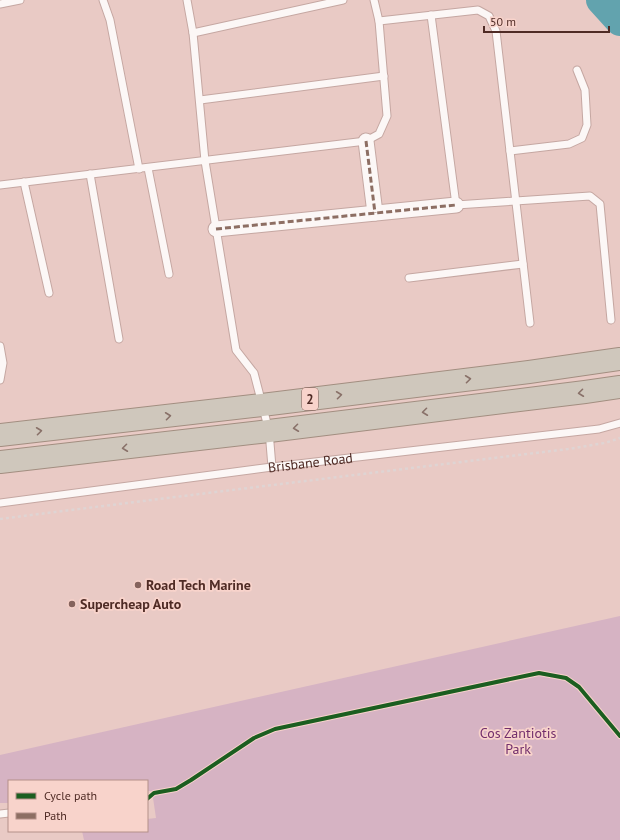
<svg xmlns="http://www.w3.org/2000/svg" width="620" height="840" viewBox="0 0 620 840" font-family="'PT Sans',sans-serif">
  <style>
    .green { fill: #d6b3c3 }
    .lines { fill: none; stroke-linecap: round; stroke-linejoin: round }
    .river { stroke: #62a3ae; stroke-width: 30 }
    .lane-casing { stroke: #c5a7a2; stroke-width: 9 }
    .street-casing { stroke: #c5a7a2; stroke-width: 17 }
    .highway-casing { stroke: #a28e80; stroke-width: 24 }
    .path { stroke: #dfd4d3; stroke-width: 2.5; stroke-dasharray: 3 3; stroke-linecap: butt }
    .lane { stroke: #fcf7f6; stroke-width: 7 }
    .street { stroke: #fcf7f6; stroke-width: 15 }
    .highway { stroke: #cfc7bc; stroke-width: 22 }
    .quiet { stroke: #8d6e63; stroke-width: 3; stroke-dasharray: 6 3; stroke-linecap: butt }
    .cycleway-casing { stroke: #f8d3cb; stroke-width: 6 }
    .cycleway { stroke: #1b5e20; stroke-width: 4 }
    .oneway { stroke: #897169 }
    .poi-dot { fill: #85635d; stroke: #f8d3cb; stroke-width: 1.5 }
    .labels { text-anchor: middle; stroke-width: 3.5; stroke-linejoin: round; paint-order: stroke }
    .shield { fill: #f8d3cb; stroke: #825d57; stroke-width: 1 }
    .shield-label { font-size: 13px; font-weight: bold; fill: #4f2b25 }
    .street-label { font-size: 14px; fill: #4f2b25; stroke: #f8d3cb }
    .poi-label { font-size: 14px; font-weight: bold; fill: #4f2b25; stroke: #f8d3cb; text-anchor: start }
    .park-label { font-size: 14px; fill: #722e6c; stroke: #f8d3cb }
  </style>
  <rect width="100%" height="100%" fill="#e9cac5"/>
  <!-- green -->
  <polygon class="green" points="620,616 620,840 84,840 82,831 147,831 147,819 156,818 152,791 147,791 147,781 9,781 9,803 0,803 0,755"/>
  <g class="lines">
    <!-- river -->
    <polyline class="river" points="601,0 620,21"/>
    <!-- lane casing -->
    <g class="lane-casing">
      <g id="lane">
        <polyline points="103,0 110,20 139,169"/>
        <polyline points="187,0 193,33 205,161 236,350 254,373 269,431 272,467"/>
        <polyline points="0,4 20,0"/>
        <polyline points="431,15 456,205 590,196 600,204 611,320"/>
        <polyline points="379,21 478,10 489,16 496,31 530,323"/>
        <polyline points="193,33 343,0"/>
        <polyline points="200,100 384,76"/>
        <polyline points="510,151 569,144 582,138 587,125 585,90 577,70"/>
        <polyline points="148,168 169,274"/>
        <polyline points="90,174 119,339"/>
        <polyline points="24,182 49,293"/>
        <polyline points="0,185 366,141 379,134 387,116 379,21 374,0"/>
        <polyline points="409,278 523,264"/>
        <polyline points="0,346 3,363 0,380"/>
        <path id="s1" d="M0 503 272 467 599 429 620 423"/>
        <polyline points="0,814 9,813"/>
      </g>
    </g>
    <!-- street casing -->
    <g class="street-casing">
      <g id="street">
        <polyline points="366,141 375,213"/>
        <polyline points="216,229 456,205"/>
      </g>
    </g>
    <!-- highway casing -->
    <g class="highway-casing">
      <g id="highway">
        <polyline points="0,435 262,405 529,372 620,359"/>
        <polyline points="0,462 269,431 585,392 620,387"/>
      </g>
    </g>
    <!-- path -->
    <path class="path" d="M0 519C189 495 379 472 568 449L605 443 620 438"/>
    <!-- lane -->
    <use href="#lane" class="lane"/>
    <!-- street -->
    <use href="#street" class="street"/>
    <!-- highway -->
    <use href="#highway" class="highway"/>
    <!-- quiet -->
    <g class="quiet">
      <polyline points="366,141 375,213"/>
      <polyline points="216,229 456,205"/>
    </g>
    <!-- cycleway casing -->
    <g class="cycleway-casing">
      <polyline id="cycleway" points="147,799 154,793 176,789 191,780 254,738 275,729 539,673 566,678 579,687 620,736"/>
    </g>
    <!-- cycleway -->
    <use href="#cycleway" class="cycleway"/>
  </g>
  <!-- one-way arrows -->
  <defs><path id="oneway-chevron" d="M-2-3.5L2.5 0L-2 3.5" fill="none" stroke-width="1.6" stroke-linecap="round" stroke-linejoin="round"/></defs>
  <g class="oneway">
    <use href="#oneway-chevron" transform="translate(468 379) rotate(-7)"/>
    <use href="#oneway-chevron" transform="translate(581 393) rotate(173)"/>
    <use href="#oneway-chevron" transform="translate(339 395) rotate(-7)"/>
    <use href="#oneway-chevron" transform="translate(425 412) rotate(173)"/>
    <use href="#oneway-chevron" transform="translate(168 416) rotate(-7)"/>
    <use href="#oneway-chevron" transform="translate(296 428) rotate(173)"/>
    <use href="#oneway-chevron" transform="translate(39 431) rotate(-7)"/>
    <use href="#oneway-chevron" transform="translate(125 448) rotate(173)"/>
  </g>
  <!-- markers -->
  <g class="poi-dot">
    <circle cx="138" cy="585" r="4"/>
    <circle cx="72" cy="604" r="4"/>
  </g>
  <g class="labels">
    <!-- shield labels -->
    <rect class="shield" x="302" y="388" width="16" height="22" rx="3"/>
    <g class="shield-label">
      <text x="310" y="404">2</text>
    </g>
    <!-- street labels -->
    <g class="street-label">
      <text dy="5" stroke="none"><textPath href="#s1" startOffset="313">Brisbane Road</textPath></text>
    </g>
    <!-- poi labels -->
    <g class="poi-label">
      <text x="146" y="590">Road Tech Marine</text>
      <text x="80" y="609">Supercheap Auto</text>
    </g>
    <!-- park labels -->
    <g class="park-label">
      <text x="518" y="738">Cos Zantiotis<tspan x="518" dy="16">Park</tspan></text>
    </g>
  </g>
  <!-- legend -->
  <rect x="8" y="780" width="140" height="52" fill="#f8d3cb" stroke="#b49089"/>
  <rect x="16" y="793" width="20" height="6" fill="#1b5e20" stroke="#b49089"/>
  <text x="44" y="800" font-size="12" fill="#4f2b25">Cycle path</text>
  <rect x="16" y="813" width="20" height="6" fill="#8d6e63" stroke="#b49089"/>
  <text x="44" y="820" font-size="12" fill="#4f2b25">Path</text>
  <!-- scale -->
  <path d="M484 26v6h125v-6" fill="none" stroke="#4f2b25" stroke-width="2"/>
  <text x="490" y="26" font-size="12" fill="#4f2b25" stroke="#f8d3cb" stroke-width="3" paint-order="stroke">50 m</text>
</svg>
